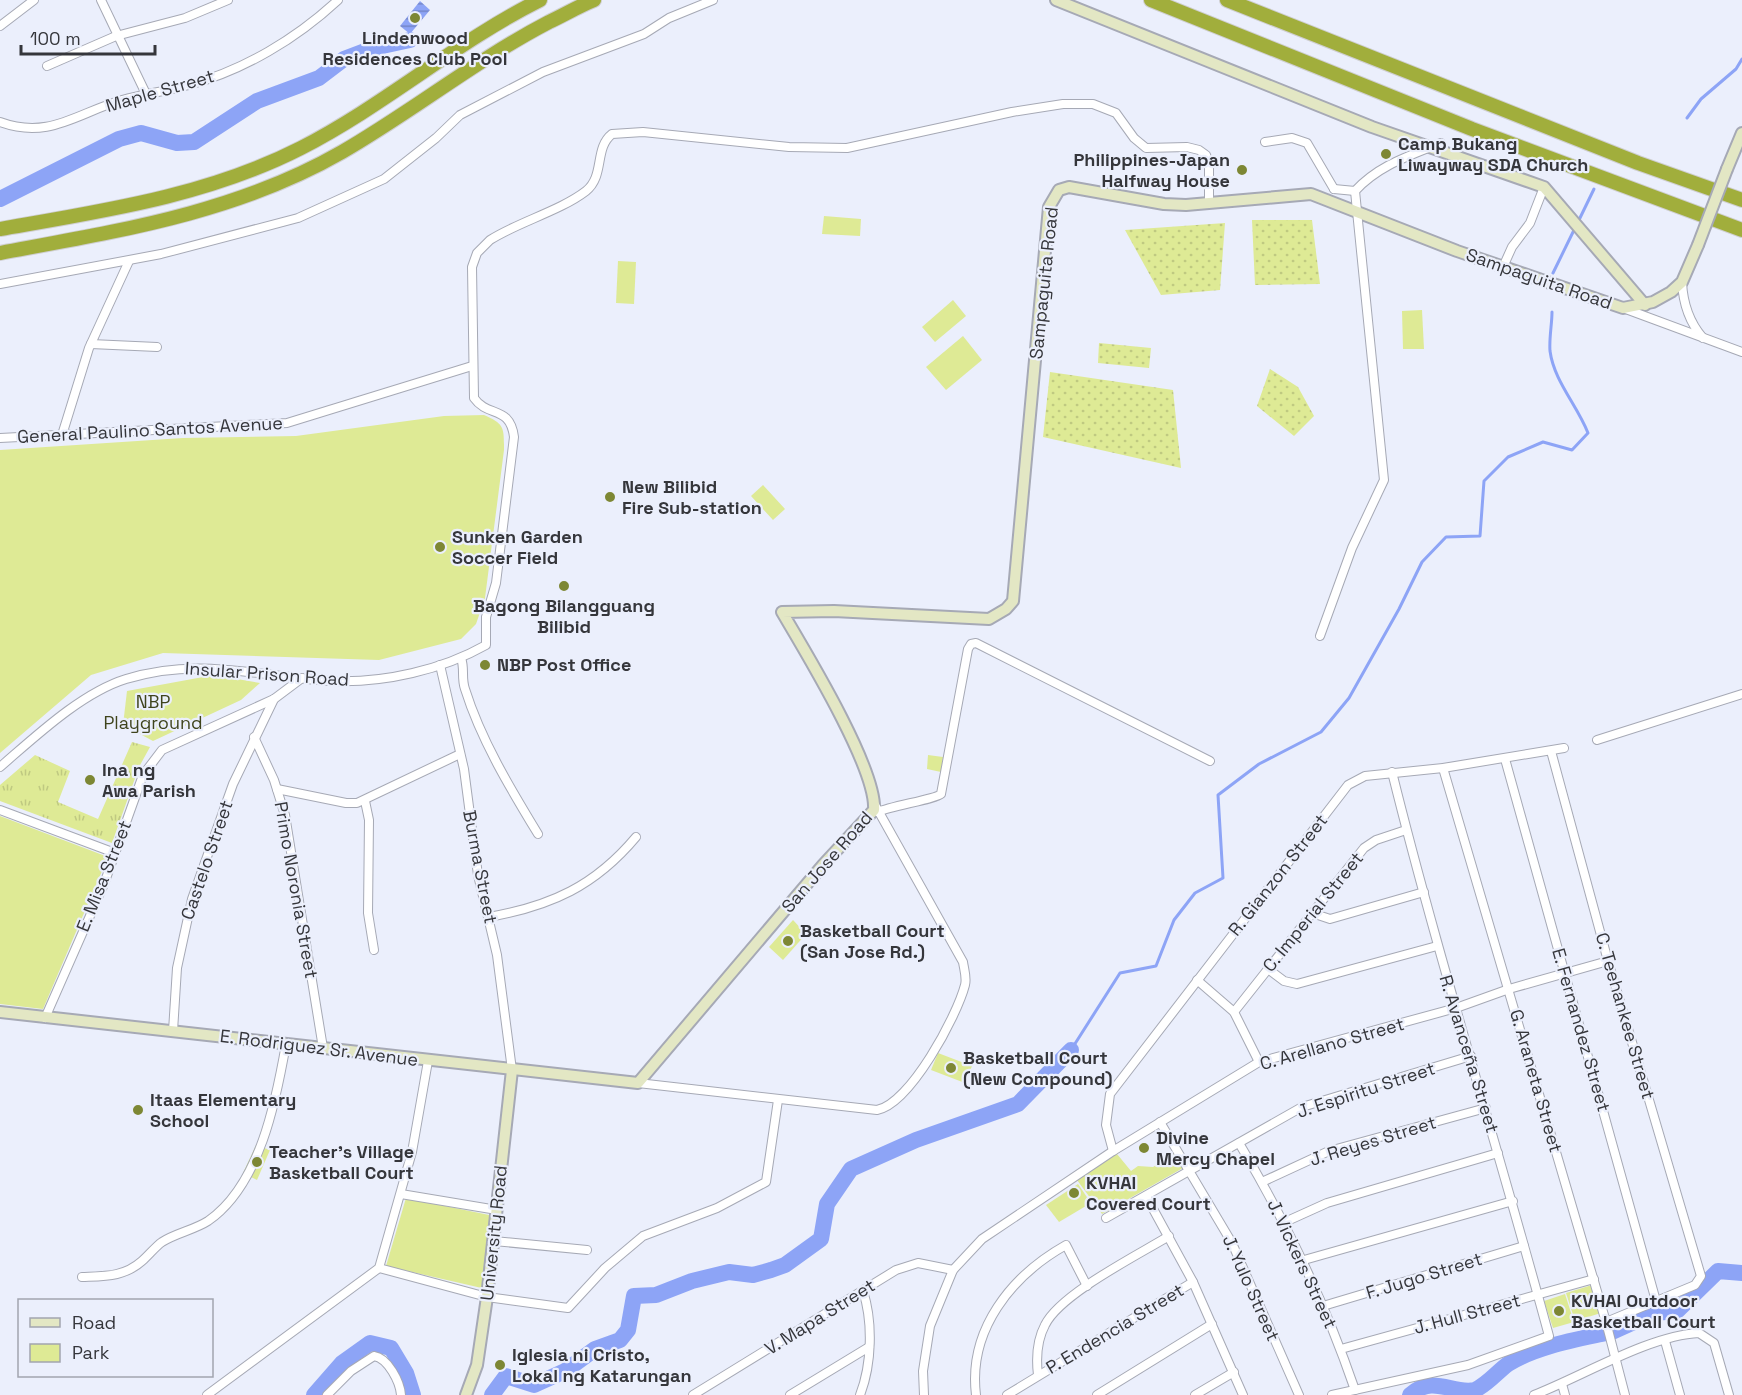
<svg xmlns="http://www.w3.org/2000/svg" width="1742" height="1395" viewBox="0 0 1742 1395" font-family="'Space Grotesk',sans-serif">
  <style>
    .grass { fill: url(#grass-tufts) }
    .park { fill: #deea95 }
    .garden { fill: url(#garden-dots) }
    .water { fill: url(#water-rules) }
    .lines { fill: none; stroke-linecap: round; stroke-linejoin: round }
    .stream { stroke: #8da4f6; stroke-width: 3 }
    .river { stroke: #8da4f6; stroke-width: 16 }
    .street-casing { stroke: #a6a9b5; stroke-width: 10 }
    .secondary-casing { stroke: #a6a9b5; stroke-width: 14 }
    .highway-casing { stroke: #cfcfd0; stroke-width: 16 }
    .street { stroke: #fff; stroke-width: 8 }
    .secondary { stroke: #e3e7c4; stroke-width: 10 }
    .highway { stroke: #a1ae3c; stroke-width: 14 }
    .secondary-bridge-casing { stroke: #a6a9b5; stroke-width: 14; stroke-linecap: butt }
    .secondary-bridge { stroke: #e3e7c4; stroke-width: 10 }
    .poi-dot { fill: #7d8734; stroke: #ebeffc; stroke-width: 2 }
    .labels { text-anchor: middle; stroke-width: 4.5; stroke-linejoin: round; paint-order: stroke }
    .poi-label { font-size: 18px; font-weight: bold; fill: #35363b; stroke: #ebeffc; text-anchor: start }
    .street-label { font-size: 18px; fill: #35363b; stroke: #ebeffc }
    .park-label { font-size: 18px; fill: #3f441c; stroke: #ebeffc }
  </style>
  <defs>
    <pattern id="grass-tufts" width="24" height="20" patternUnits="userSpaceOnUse" patternTransform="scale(1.5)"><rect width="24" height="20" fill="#deea95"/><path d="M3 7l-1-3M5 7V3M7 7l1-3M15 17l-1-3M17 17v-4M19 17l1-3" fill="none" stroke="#bfc981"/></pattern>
    <pattern id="garden-dots" width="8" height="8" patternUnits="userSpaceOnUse" patternTransform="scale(1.5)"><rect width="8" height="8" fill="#deea95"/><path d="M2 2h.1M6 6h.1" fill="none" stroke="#bfc981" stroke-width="1.8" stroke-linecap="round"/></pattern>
    <pattern id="water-rules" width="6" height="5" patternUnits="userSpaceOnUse" patternTransform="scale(1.5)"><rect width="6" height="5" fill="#8da4f6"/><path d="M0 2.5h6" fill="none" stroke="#7486c8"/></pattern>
  </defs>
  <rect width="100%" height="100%" fill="#ebeffc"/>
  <!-- grass -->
  <polygon class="grass" points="132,742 150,747 139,767 112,843 0,801 0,785 35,755 70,771 58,802 98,819"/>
  <!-- park -->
  <g class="park">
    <polygon points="824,216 861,219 860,236 822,234"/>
    <polygon points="618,261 636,262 634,304 616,303"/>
    <polygon points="953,300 966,316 935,342 922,327"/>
    <polygon points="1422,310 1424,349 1403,349 1402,311"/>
    <polygon points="963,336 982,360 946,390 926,367"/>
    <path d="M484 415C505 424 504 428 504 450L485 598 476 624 461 639 379 660 163 653 91 675 0 753V450L183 438 296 436 444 416Z"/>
    <polygon points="763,485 785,509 773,520 751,496"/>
    <polygon points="214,675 260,683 241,700 153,741 123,725 127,691"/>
    <polygon points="928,755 943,757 941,772 927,769"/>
    <polygon points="0,816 108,857 43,1009 0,1004"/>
    <polygon points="793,920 806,934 783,960 769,947"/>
    <polygon points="938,1053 972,1066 965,1083 931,1070"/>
    <polygon points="256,1145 270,1150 257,1180 243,1173"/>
    <polygon points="1117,1154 1131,1171 1138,1166 1153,1167 1174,1154 1183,1168 1102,1214 1077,1180"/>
    <polygon points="1078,1184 1091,1203 1059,1222 1046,1205"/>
    <polygon points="406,1198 494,1216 486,1289 386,1266"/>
    <polygon points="1592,1285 1601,1313 1575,1321 1566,1293"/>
    <polygon points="1565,1294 1574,1322 1553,1328 1544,1301"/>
  </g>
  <!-- garden -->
  <g class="garden">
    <polygon points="1252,220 1312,220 1320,284 1255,285"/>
    <polygon points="1225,223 1220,290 1161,295 1125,230"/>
    <polygon points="1099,343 1151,348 1149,368 1098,363"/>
    <polygon points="1270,369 1298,387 1314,416 1294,436 1257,406"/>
    <polygon points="1050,372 1173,390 1181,468 1043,437"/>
  </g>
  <!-- water -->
  <polygon class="water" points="420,1 430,10 410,34 400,26"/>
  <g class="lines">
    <!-- stream -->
    <g class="stream">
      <polyline points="1687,118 1701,99 1736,69 1742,59"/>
      <polyline points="1578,222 1594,189"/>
      <polyline points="1553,273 1575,228"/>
      <path d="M1071 1050 1120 973 1156 966 1174 920 1195 893 1223 878 1218 795 1259 764 1321 732 1349 698 1399 609 1422 562 1446 537 1480 536 1484 481 1508 457 1543 442 1572 450 1588 433C1577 405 1554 381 1550 351 1549 338 1552 324 1552 312"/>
    </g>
    <!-- river -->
    <g class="river">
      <polyline points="0,199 119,139 141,133 177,143 194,142 257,101 319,78 344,59 373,48 410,40"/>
      <polyline points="1612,1332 1654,1313 1677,1311 1718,1271 1742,1273"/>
      <polyline points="314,1395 342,1363 370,1343 391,1348 406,1373 413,1395"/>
      <polyline points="492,1395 506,1376 534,1385 565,1371 595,1349 620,1340 628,1330 634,1296 656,1295 692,1281 729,1272 753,1275 771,1270 785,1265 821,1239 827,1204 851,1169 916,1140 1018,1104 1071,1050"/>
      <path d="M1410 1395C1434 1374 1452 1395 1475 1390 1488 1384 1497 1372 1508 1364 1535 1347 1574 1340 1606 1333"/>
    </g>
    <!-- street casing -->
    <g class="street-casing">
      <g id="street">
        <polyline points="101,0 146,94"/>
        <polyline points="0,26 34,0"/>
        <polyline points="47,66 116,36 185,18 228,0"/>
        <path d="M0 122C49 140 77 113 122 100 144 94 167 91 189 85 244 70 296 39 338 0"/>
        <polyline points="1265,142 1292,138 1307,143 1334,189"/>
        <polyline points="1334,189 1355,191"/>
        <polyline points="1503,267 1512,247 1530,223 1544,187"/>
        <path d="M1682 282C1683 303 1689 322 1703 338"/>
        <polyline points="0,284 161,254 298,218 384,179 436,138 460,115 543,72 644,34 669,18 713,0"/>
        <polyline points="1623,308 1742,352"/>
        <polyline points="91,344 157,347"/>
        <polyline points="62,435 89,348 129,261"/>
        <polyline points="0,438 287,423 472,366"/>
        <path d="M1320 636 1352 548 1384 480 1355 191C1379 165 1409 156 1441 143"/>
        <path d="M461 658C465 669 461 677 465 689 481 740 510 788 538 834"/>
        <polyline points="440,665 464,769 478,875 497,955 512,1070"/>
        <polyline points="254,737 274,780 285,815 323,1048"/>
        <polyline points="1597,740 1742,694"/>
        <polyline points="1551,751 1608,961 1701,1276 1695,1285 1606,1322"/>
        <polyline points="1505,759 1656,1301"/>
        <path d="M0 767C35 737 81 693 126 679 200 656 259 677 333 681 384 683 442 670 486 645V617L496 583 514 437C510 405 488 418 474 398L472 267 477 253 490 240C518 222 560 211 586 191 605 176 594 148 612 134L643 132 789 147 847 148 1012 112 1063 104H1093L1116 113 1134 138 1146 148 1187 147 1199 150 1206 155 1209 163V203"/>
        <polyline points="1443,768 1606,1322 1625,1395"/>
        <polyline points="277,789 346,803 357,803 460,754"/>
        <polyline points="365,801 369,820 368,913 374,950"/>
        <polyline points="0,810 115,853"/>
        <path d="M878 812C891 806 936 799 941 794L968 649 971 644 976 643 1210 761"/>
        <polyline points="1312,913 1330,919 1424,892"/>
        <path d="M489 917C551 906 595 886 636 837"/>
        <polyline points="1268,969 1284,981 1297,984 1437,946"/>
        <polyline points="1197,980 1234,1012 1259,1062"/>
        <polyline points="1234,1012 1364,848 1376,840 1406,830"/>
        <polyline points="45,1018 104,884 143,775 162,750 274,699 302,678"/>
        <polyline points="173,1031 177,968 192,899 233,784 274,699"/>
        <path d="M638 1083 877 1110C910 1104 957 1016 965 985 967 978 964 969 963 962L875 805"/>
        <polyline points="1160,1122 1232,1243 1299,1395"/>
        <path d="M1239 1143C1287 1224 1324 1300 1355 1390"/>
        <polyline points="1113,1151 1106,1125 1110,1094 1348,785 1365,776 1443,768 1564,748"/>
        <polyline points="1262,1182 1329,1151 1486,1108"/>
        <polyline points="401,1194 497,1210"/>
        <polyline points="1146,1196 1193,1282 1243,1395"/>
        <polyline points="1106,1218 1302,1107 1471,1056"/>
        <polyline points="1285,1222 1327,1203 1498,1153"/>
        <polyline points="494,1241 587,1250"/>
        <polyline points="1304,1260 1513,1201"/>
        <polyline points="379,1268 487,1297 568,1308 605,1268 643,1236 717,1208 766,1182 778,1100"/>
        <path d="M82 1277C105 1276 124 1277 142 1261 149 1255 155 1247 162 1242 176 1233 194 1230 208 1221 260 1185 276 1101 286 1044"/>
        <polyline points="1323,1306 1524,1246"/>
        <polyline points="1665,1341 1680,1395"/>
        <polyline points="1341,1349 1594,1279"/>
        <path d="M1038 1375C1036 1358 1037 1340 1045 1325 1060 1294 1138 1255 1169 1236"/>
        <polyline points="1562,1384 1565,1395"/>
        <polyline points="207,1395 379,1268 412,1152 428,1061"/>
        <path d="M327 1395 351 1371 374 1356C388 1358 400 1382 401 1395"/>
        <polyline points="693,1395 896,1270 918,1263 953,1270"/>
        <polyline points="790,1395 869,1347"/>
        <path d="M860 1395C872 1364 873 1322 863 1291"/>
        <polyline points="924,1395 923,1371 930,1326 953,1270 982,1239 1113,1151 1259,1062 1456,1008 1509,989 1608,961"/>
        <path d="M976 1395C968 1330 1011 1276 1066 1245L1087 1286"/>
        <polyline points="1007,1395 1193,1282"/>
        <polyline points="1097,1395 1212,1324"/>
        <polyline points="1195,1395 1234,1372"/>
        <path d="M1332 1395 1468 1365 1549 1336C1498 1147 1439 961 1392 772"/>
        <path d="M1534 1395C1581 1377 1650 1335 1699 1333L1714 1343 1729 1395"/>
      </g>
    </g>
    <!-- secondary casing -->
    <g class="secondary-casing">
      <g id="secondary">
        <polyline points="1056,0 1372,127 1544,187 1645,305"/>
        <polyline points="1727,169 1742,133"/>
        <path d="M0 1012 638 1083 823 865 874 810C877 769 805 651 782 612L834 611 989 619 1006 609 1013 601 1049 207 1059 190 1069 187 1164 204 1186 205 1311 194 1457 251 1623 308 1653 302 1671 292 1682 282 1698 245"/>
        <polyline points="466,1395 477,1365 487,1297 512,1070"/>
      </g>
    </g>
    <!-- highway casing -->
    <g class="highway-casing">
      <g id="highway">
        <polyline points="1151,0 1472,129 1742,230"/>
        <polyline points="1227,0 1638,163 1742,200"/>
        <path d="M0 229C103 211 207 196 301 148 385 105 456 42 540 0"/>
        <path d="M0 253C118 231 236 213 342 152 413 111 476 60 549 22 564 15 579 6 594 0"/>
      </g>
    </g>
    <!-- street -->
    <use href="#street" class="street"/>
    <!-- secondary -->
    <use href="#secondary" class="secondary"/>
    <!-- highway -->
    <use href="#highway" class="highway"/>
    <!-- secondary-bridge casing -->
    <g class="secondary-bridge-casing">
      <polyline id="secondary-bridge" points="1698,245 1727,169"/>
    </g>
    <!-- secondary-bridge -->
    <use href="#secondary-bridge" class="secondary-bridge"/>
  </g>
  <!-- markers -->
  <g class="poi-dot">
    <circle cx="415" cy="18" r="6"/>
    <circle cx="1386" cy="154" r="6"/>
    <circle cx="1242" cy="170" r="6"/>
    <circle cx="610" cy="497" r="6"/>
    <circle cx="440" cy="547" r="6"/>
    <circle cx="564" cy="586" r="6"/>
    <circle cx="485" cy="665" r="6"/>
    <circle cx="90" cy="780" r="6"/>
    <circle cx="788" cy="941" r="6"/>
    <circle cx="951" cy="1068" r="6"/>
    <circle cx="138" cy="1110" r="6"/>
    <circle cx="1144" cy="1148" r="6"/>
    <circle cx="257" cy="1162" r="6"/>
    <circle cx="1074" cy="1193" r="6"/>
    <circle cx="1559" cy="1311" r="6"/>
    <circle cx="500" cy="1365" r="6"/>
  </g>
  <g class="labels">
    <!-- poi labels -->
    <g class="poi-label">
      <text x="415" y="44" text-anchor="middle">Lindenwood<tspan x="415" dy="21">Residences Club Pool</tspan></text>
      <text x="1398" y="150">Camp Bukang<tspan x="1398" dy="21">Liwayway SDA Church</tspan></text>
      <text x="1230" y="166" text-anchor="end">Philippines-Japan<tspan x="1230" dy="21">Halfway House</tspan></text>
      <text x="622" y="493">New Bilibid<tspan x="622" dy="21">Fire Sub-station</tspan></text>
      <text x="452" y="543">Sunken Garden<tspan x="452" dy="21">Soccer Field</tspan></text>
      <text x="564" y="612" text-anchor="middle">Bagong Bilangguang<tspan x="564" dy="21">Bilibid</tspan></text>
      <text x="497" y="671">NBP Post Office</text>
      <text x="102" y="776">Ina ng<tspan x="102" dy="21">Awa Parish</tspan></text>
      <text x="800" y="937">Basketball Court<tspan x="800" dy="21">(San Jose Rd.)</tspan></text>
      <text x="963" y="1064">Basketball Court<tspan x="963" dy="21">(New Compound)</tspan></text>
      <text x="150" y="1106">Itaas Elementary<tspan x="150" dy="21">School</tspan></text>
      <text x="1156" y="1144">Divine<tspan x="1156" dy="21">Mercy Chapel</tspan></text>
      <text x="269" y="1158">Teacher's Village<tspan x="269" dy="21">Basketball Court</tspan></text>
      <text x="1086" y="1189">KVHAI<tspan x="1086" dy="21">Covered Court</tspan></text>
      <text x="1571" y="1307">KVHAI Outdoor<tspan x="1571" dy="21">Basketball Court</tspan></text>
      <text x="512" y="1361">Iglesia ni Cristo,<tspan x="512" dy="21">Lokal ng Katarungan</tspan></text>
    </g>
    <!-- street labels -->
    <g class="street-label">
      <text transform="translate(160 91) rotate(-16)" y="6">Maple Street</text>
      <text transform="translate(1539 279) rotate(19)" y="6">Sampaguita Road</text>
      <text transform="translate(1044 283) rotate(-84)" y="6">Sampaguita Road</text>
      <text transform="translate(150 430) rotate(-3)" y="6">General Paulino Santos Avenue</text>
      <text transform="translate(267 674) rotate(4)" y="6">Insular Prison Road</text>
      <text transform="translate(207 860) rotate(-71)" y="6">Castelo Street</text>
      <text transform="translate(827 862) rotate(-49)" y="6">San Jose Road</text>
      <text transform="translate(480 867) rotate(79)" y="6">Burma Street</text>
      <text transform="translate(1278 875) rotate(-52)" y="6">R. Gianzon Street</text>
      <text transform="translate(104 876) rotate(-68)" y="6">E. Misa Street</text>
      <text transform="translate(296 890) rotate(80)" y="6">Primo Noronia Street</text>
      <text transform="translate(1313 912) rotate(-51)" y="6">C. Imperial Street</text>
      <text transform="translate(1625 1016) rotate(74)" y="6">C. Teehankee Street</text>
      <text transform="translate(1581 1030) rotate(74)" y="6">E. Fernandez Street</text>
      <text transform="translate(1332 1044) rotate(-16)" y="6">C. Arellano Street</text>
      <text transform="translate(319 1048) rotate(7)" y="6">E. Rodriguez Sr. Avenue</text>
      <text transform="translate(1469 1054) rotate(73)" y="6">R. Avanceña Street</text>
      <text transform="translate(1536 1081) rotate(74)" y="6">G. Araneta Street</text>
      <text transform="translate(1366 1090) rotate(-18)" y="6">J. Espiritu Street</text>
      <text transform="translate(1373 1141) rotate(-17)" y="6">J. Reyes Street</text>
      <text transform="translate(494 1233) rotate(-84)" y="6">University Road</text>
      <text transform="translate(1302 1264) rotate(65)" y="6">J. Vickers Street</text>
      <text transform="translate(1424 1276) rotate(-17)" y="6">F. Jugo Street</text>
      <text transform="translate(1251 1288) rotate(66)" y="6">J. Yulo Street</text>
      <text transform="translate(1467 1314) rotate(-15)" y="6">J. Hull Street</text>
      <text transform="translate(820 1317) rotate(-32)" y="6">V. Mapa Street</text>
      <text transform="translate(1115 1329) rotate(-31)" y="6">P. Endencia Street</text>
    </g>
    <!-- park labels -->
    <g class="park-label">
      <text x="153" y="708">NBP<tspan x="153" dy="21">Playground</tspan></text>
    </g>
  </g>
  <!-- legend -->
  <rect x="18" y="1299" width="195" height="78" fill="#ebeffc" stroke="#a2a5af" stroke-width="1.5"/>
  <rect x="30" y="1318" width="30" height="9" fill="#e3e7c4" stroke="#a2a5af" stroke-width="1.5"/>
  <text x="72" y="1329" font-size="18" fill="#35363b">Road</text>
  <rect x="30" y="1344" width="30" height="18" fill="#deea95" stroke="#a2a5af" stroke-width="1.5"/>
  <text x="72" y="1359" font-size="18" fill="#35363b">Park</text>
  <!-- scale -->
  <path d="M21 45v9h134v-9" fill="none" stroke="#35363b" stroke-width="3"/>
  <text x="30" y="45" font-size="18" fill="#35363b" stroke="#ebeffc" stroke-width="4.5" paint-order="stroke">100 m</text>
</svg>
